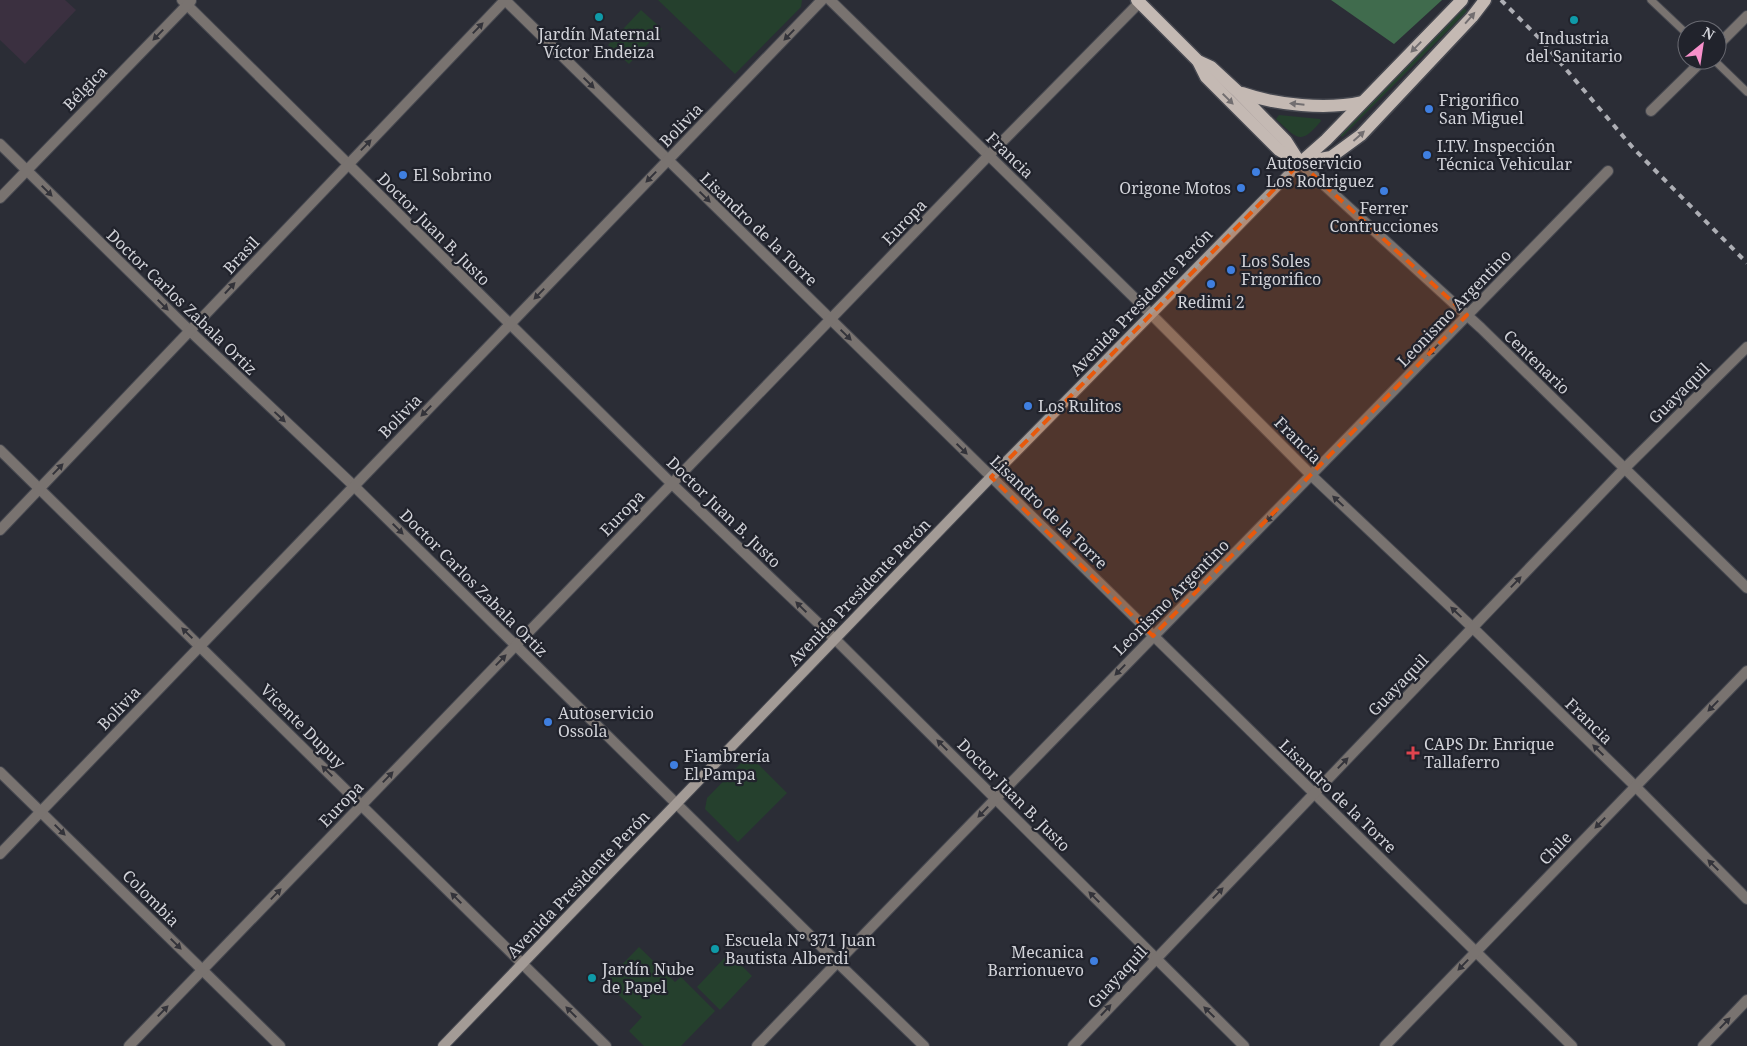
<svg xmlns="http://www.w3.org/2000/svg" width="1747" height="1046" viewBox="0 0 1747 1046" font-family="'Noto Serif',serif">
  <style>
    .medical { fill: #3b3040 }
    .green { fill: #25402d }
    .forest { fill: #406b4d }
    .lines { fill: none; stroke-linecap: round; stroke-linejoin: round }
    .lane-casing { stroke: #464850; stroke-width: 9 }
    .street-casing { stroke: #464850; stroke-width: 12 }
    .secondary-casing { stroke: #464850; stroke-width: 12 }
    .primary-casing { stroke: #464850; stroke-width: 15 }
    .lane { stroke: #797370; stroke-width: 7 }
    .street { stroke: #797370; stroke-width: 10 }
    .secondary { stroke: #a39b96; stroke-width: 10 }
    .primary { stroke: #c4b9b3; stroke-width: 12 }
    .rail { stroke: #adaeb4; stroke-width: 4; stroke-dasharray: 6 6; stroke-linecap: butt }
    .oneway { fill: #726e70 }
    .oneway2 { fill: #33333a }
    .marked { fill: #e8590c; fill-opacity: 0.2; stroke: #e8590c; stroke-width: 4; stroke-dasharray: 10 6; stroke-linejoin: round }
    .culture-dot { fill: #0f9aa8; stroke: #21232c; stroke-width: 2 }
    .shop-dot { fill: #3f7fe0; stroke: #21232c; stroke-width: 2 }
    .health-dot { fill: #e0444e; stroke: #21232c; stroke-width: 2 }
    .labels { text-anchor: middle; stroke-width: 4.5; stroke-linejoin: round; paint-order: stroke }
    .poi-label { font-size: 16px; fill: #d2d3d9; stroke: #21232c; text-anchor: start }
    .street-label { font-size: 16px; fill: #d2d3d9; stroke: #21232c }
  </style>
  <rect width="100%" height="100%" fill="#2b2d36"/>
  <!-- medical -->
  <polygon class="medical" points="0,0 65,0 76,10 25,64 0,40"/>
  <!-- green -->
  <g class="green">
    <polygon points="658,0 802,0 801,7 735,74"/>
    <polygon points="1463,7 1467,11 1342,137 1339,134"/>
    <polygon points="641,10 662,29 629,64 608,45"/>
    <path d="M1279 115 1320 119 1321 121C1300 146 1298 139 1276 119Z"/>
    <polygon points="749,755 787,793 738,842 705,809 707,798"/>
    <polygon points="639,947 675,982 681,977 715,1011 681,1046 644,1046 629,1031 642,1017 605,982"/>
    <polygon points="729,953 752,976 720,1010 697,987"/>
  </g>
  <!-- forest -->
  <polygon class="forest" points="1331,0 1442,0 1394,44"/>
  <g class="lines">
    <!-- lane casing -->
    <g class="lane-casing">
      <g id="lane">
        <polyline points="1651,0 1687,34"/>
        <polyline points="1714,60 1747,92"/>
      </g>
    </g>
    <!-- street casing -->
    <g class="street-casing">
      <g id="street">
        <polyline points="182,0 671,483 836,640 1244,1046"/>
        <polyline points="830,0 1152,315 1312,476 1473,628 1636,787 1747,899"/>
        <polyline points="1717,46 1747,16"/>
        <polyline points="1651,111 1703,60"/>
        <polyline points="0,144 190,331 354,486 837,962 924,1046"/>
        <polyline points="1300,163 1481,328 1747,588"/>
        <polyline points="0,198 191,1"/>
        <polyline points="0,450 606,1046"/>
        <polyline points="0,530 505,0 1572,1046"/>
        <polyline points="0,772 280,1046"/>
        <polyline points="0,854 822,0"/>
        <polyline points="129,1046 989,155 1139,3"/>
        <path d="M757 1046C1038 752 1324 463 1608 171"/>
        <polyline points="1073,1046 1625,468 1747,347"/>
        <polyline points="1385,1046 1747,671"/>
        <polyline points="1703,1046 1747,1000"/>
      </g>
    </g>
    <!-- secondary casing -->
    <g class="secondary-casing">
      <polyline id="secondary" points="443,1046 991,477 1300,163"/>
    </g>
    <!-- primary casing -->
    <g class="primary-casing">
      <g id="primary">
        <polyline points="1137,0 1198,61 1211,67 1237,91 1286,141 1300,163"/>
        <polyline points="1198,61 1206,77 1279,150 1298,162"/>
        <path d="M1242 93C1276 105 1327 110 1362 102"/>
        <polyline points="1300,163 1331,157 1361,135 1472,17 1485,0"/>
        <polyline points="1300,163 1326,140 1462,0"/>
      </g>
    </g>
    <!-- lane -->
    <use href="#lane" class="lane"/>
    <!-- street -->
    <use href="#street" class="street"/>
    <!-- secondary -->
    <use href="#secondary" class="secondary"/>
    <!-- primary -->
    <use href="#primary" class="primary"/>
    <!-- rail -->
    <polyline class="rail" points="1501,0 1541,40 1634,149 1747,263"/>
  </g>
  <!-- one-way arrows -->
  <defs><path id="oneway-solid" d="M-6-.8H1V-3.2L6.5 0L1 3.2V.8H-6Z" transform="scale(1.25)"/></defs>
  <g class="oneway">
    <use href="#oneway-solid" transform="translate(1470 18) rotate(-49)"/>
    <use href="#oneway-solid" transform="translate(1416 47) rotate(134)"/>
    <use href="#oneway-solid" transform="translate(1228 99) rotate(45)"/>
    <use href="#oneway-solid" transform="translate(1297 104) rotate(-174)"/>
    <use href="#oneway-solid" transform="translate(1359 136) rotate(-42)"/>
  </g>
  <g class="oneway2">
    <use href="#oneway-solid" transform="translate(478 28) rotate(-46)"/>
    <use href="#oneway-solid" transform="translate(158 35) rotate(134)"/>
    <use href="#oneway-solid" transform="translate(789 35) rotate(134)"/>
    <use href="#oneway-solid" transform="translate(589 83) rotate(44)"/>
    <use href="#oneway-solid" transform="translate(366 145) rotate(-46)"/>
    <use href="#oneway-solid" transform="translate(651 177) rotate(134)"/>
    <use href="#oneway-solid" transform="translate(47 191) rotate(45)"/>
    <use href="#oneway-solid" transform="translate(705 197) rotate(44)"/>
    <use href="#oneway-solid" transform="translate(230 288) rotate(-47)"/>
    <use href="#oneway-solid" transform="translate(539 294) rotate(134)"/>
    <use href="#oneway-solid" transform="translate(163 305) rotate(45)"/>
    <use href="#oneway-solid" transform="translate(846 335) rotate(44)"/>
    <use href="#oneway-solid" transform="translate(1433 350) rotate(134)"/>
    <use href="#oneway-solid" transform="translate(426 411) rotate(134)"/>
    <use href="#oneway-solid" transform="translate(280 417) rotate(43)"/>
    <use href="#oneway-solid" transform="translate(962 449) rotate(44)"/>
    <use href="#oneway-solid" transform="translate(58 469) rotate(-46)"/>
    <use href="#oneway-solid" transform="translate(1338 501) rotate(-137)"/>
    <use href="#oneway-solid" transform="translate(1271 517) rotate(135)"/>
    <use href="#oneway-solid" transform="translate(398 529) rotate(45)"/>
    <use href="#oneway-solid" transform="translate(1516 582) rotate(-46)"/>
    <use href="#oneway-solid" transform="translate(801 607) rotate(-136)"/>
    <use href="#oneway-solid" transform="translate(1456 612) rotate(-137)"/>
    <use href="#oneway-solid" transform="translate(187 633) rotate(-136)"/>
    <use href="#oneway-solid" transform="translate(501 660) rotate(-46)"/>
    <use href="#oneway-solid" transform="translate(1120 670) rotate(134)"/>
    <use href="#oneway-solid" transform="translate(1713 706) rotate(134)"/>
    <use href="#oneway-solid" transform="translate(942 745) rotate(-135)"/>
    <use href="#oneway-solid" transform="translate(1598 750) rotate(-136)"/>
    <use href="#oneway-solid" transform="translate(1343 763) rotate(-46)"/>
    <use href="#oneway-solid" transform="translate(327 771) rotate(-135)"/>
    <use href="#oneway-solid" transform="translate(388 777) rotate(-46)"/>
    <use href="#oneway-solid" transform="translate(983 812) rotate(134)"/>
    <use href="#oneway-solid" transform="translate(1600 823) rotate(134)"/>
    <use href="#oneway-solid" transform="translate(60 830) rotate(45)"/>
    <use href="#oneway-solid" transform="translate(1713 865) rotate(-135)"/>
    <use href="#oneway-solid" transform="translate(1218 893) rotate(-46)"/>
    <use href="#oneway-solid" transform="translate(276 894) rotate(-46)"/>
    <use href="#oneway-solid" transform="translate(1094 897) rotate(-135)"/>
    <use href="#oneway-solid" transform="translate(456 898) rotate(-135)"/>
    <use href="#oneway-solid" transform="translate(176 944) rotate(45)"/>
    <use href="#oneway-solid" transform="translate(1463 965) rotate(134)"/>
    <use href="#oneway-solid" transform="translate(1106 1010) rotate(-47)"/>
    <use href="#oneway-solid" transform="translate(163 1011) rotate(-46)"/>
    <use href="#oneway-solid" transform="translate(571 1012) rotate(-135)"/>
    <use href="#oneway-solid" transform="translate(1209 1012) rotate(-136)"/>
    <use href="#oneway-solid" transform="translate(1725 1023) rotate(-46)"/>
  </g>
  <!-- marked area -->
  <path class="marked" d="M1300 163 1467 315 1153 636 991 477Z"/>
  <!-- markers -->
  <g class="culture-dot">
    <circle cx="599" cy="17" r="5"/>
    <circle cx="1574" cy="20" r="5"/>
    <circle cx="715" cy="949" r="5"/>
    <circle cx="592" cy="978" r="5"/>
  </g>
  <g class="shop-dot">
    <circle cx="1429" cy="109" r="5"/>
    <circle cx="1427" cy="155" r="5"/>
    <circle cx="1256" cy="172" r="5"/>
    <circle cx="403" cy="175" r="5"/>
    <circle cx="1241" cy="188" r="5"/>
    <circle cx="1384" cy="191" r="5"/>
    <circle cx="1231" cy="270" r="5"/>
    <circle cx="1211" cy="284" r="5"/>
    <circle cx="1028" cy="406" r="5"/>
    <circle cx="548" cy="722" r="5"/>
    <circle cx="674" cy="765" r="5"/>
    <circle cx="1094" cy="961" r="5"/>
  </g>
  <path class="health-dot" d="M1410.5 745.5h5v5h5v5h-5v5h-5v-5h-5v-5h5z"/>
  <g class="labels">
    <!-- poi labels -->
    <g class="poi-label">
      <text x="599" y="40" text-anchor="middle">Jardín Maternal<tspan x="599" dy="18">Víctor Endeiza</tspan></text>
      <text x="1574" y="44" text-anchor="middle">Industria<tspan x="1574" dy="18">del Sanitario</tspan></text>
      <text x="1439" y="106">Frigorifico<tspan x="1439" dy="18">San Miguel</tspan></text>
      <text x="1437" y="152">I.T.V. Inspección<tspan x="1437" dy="18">Técnica Vehicular</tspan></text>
      <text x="1266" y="169">Autoservicio<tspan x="1266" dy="18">Los Rodriguez</tspan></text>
      <text x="413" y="181">El Sobrino</text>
      <text x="1231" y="194" text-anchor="end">Origone Motos</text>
      <text x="1384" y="214" text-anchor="middle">Ferrer<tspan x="1384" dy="18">Contrucciones</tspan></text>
      <text x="1241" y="267">Los Soles<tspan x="1241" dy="18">Frigorifico</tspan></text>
      <text x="1211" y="308" text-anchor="middle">Redimi 2</text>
      <text x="1038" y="412">Los Rulitos</text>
      <text x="558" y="719">Autoservicio<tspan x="558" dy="18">Ossola</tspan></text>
      <text x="1424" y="750">CAPS Dr. Enrique<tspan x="1424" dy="18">Tallaferro</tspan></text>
      <text x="684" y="762">Fiambrería<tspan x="684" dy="18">El Pampa</tspan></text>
      <text x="725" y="946">Escuela N° 371 Juan<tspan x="725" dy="18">Bautista Alberdi</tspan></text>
      <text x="1084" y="958" text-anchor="end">Mecanica<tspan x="1084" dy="18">Barrionuevo</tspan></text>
      <text x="602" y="975">Jardín Nube<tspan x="602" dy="18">de Papel</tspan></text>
    </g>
    <!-- street labels -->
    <g class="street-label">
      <text transform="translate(85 88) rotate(-46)" y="6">Bélgica</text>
      <text transform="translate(681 125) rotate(-46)" y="6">Bolivia</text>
      <text transform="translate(1010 155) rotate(44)" y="6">Francia</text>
      <text transform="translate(904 222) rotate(-46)" y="6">Europa</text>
      <text transform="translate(434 229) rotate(45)" y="6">Doctor Juan B. Justo</text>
      <text transform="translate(759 229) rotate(44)" y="6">Lisandro de la Torre</text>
      <text transform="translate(241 255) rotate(-47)" y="6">Brasil</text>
      <text transform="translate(182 302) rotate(44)" y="6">Doctor Carlos Zabala Ortiz</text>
      <text transform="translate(1141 302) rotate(-46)" y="6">Avenida Presidente Perón</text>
      <text transform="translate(1454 308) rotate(-46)" y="6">Leonismo Argentino</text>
      <text transform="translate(1537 362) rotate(44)" y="6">Centenario</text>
      <text transform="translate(1679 393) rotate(-45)" y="6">Guayaquil</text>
      <text transform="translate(400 416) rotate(-46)" y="6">Bolivia</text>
      <text transform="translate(1298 440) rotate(45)" y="6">Francia</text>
      <text transform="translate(724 512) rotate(44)" y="6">Doctor Juan B. Justo</text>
      <text transform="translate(1049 512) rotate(44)" y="6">Lisandro de la Torre</text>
      <text transform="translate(622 513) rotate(-46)" y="6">Europa</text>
      <text transform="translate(474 583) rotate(45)" y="6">Doctor Carlos Zabala Ortiz</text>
      <text transform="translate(859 592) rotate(-46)" y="6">Avenida Presidente Perón</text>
      <text transform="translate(1171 597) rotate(-45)" y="6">Leonismo Argentino</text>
      <text transform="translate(1398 685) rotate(-46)" y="6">Guayaquil</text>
      <text transform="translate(119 708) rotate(-46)" y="6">Bolivia</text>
      <text transform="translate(1589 721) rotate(44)" y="6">Francia</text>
      <text transform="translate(303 726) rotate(45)" y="6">Vicente Dupuy</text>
      <text transform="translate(1014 795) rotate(45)" y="6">Doctor Juan B. Justo</text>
      <text transform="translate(1338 796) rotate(44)" y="6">Lisandro de la Torre</text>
      <text transform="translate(341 804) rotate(-46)" y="6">Europa</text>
      <text transform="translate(1555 848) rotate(-46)" y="6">Chile</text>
      <text transform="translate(578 884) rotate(-46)" y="6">Avenida Presidente Perón</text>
      <text transform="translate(151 898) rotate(45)" y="6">Colombia</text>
      <text transform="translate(1117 977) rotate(-47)" y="6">Guayaquil</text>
    </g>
  </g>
  <!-- north arrow -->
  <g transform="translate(1702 45) rotate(30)"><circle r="24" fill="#21232c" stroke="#686971"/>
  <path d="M0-4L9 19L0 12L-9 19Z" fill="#f890cb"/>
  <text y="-8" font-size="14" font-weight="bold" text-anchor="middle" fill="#d2d3d9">N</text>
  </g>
</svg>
